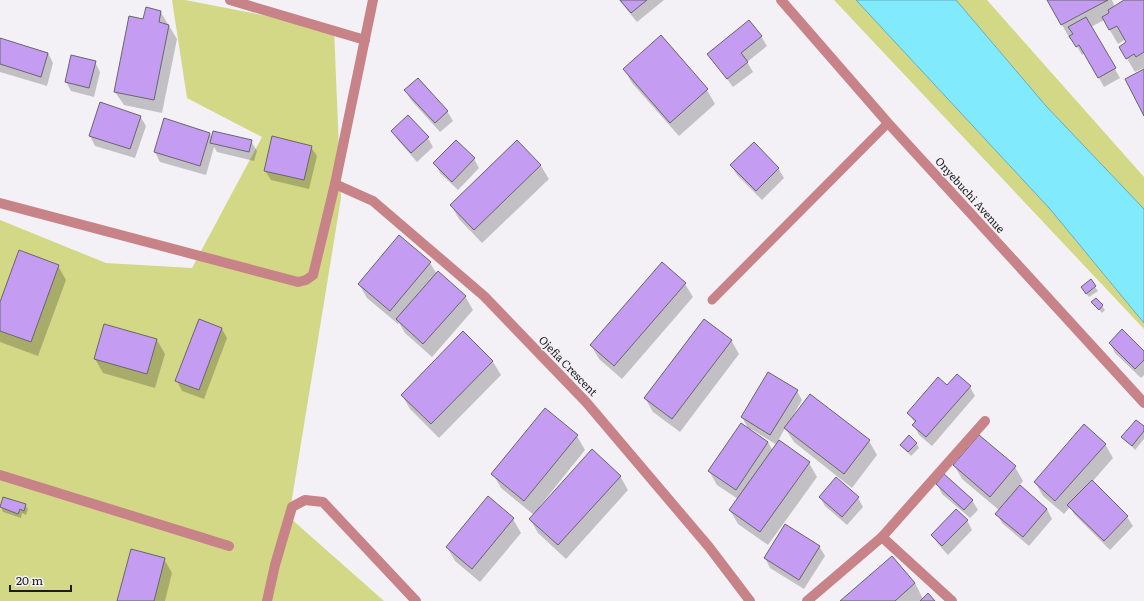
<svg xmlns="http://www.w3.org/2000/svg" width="1144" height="601" viewBox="0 0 1144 601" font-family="Literata,serif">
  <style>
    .green { fill: #d2d885 }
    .water { fill: #81eafd; stroke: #63acba }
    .shadow { fill: #0003; fill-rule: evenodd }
    .building { fill: #c49df3; stroke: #676669 }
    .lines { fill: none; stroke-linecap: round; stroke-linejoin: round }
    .service { stroke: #c78387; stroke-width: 9 }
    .minor { stroke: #c78387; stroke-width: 10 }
    .labels { text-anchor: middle; stroke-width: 3; stroke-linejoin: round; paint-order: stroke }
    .street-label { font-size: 11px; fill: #1c1c1d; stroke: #f3f1f5 }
  </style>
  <rect width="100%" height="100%" fill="#f3f1f5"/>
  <!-- green -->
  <g class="green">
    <polygon points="172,0 185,0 334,29 341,198 289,517 384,601 0,601 0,220 106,263 192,268 262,137 187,98"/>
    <polygon points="834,0 856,0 1050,209 1144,323 1144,329"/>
    <polygon points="956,0 987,0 1144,177 1144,209 1046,106"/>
  </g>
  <!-- water -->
  <polygon class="water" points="856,0 956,0 1046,106 1144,209 1144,323 1050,209"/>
  <!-- shadow -->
  <g class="shadow">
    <polygon points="619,0 664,0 637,22"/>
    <polygon points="1048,0 1112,0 1115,7 1126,0 1144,0 1144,70 1143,68 1135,72 1120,47 1128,43 1126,39 1118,44 1104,20 1091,27 1120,78 1104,87 1085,53 1082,55 1072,38 1070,39"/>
    <polygon points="160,11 177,39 162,113 124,105 115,92 144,20"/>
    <polygon points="761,36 767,46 747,62 753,72 733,87 708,54"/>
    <polygon points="661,37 707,90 715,104 679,136 632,83 624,69"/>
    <polygon points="0,42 48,53 53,63 47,86 0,72"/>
    <polygon points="95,62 100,72 94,97 71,91 66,82"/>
    <polygon points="405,90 447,111 453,121 440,132 411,100"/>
    <polygon points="140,116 146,126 135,158 95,146 90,136"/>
    <polygon points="392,131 428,138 433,147 417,162 398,140"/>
    <polygon points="210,134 212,138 251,141 257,151 254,161 217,152 214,147 206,175 160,162 155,152"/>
    <polygon points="517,141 541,166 549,179 482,243 459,219 451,205"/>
    <polygon points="311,147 317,156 309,189 271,180 265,171"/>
    <polygon points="474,159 479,168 458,190 440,173 435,163"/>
    <polygon points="731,166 778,168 784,178 762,200 737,175"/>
    <polygon points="430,263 437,274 465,296 473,310 432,357 405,333 399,323 398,324 367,298 359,284"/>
    <polygon points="58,266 66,280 38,356 0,342 0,305"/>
    <polygon points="1091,281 1098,291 1089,297 1085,292"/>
    <polygon points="685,284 693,297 622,379 599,359 591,345"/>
    <polygon points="1093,302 1102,306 1105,310 1102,313"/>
    <polygon points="200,320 222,329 227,338 204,399 182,391 177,381"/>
    <polygon points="463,333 493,362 501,375 439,438 410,409 402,395"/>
    <polygon points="157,340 165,354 155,388 103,373 95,359"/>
    <polygon points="731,340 739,354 680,432 653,412 645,398"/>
    <polygon points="1110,343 1144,352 1144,375 1141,378 1115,353"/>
    <polygon points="947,387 970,387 975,396 932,446 919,435 914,425 915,423 908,413"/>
    <path d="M797 391 802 400 791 419 869 441 877 455 852 488 794 442 785 428 778 441 809 463 817 477 768 545 738 524 730 510 738 499 717 485 709 471 749 430 742 417ZM751 429 777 445 773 451 768 442 750 430Z"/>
    <polygon points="1144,428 1144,439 1135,450 1123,437"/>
    <polygon points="577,436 585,450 540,506 541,507 620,476 628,490 566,559 538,533 530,519 534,515 501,488 493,474"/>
    <polygon points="979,436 1015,467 1023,481 1019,486 1047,509 1052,519 1029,546 1002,523 997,514 999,510 962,479 954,465"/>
    <polygon points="916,443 919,448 911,456 901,445"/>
    <polygon points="1105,444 1113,458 1092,482 1127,517 1133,526 1110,550 1074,514 1070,507 1064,514 1043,496 1035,482"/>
    <polygon points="937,484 972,500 978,510 970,518 942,494"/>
    <polygon points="820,497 858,498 863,507 847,525 825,506"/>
    <polygon points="488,498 513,519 521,533 480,582 455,561 447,547"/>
    <polygon points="25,505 28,509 26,515 22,513 21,518 3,512 1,507"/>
    <polygon points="967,520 972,530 948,555 938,544 932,535"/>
    <polygon points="819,546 825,556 804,589 770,568 765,558"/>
    <polygon points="891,557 915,583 923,599 934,601 842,601"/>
    <polygon points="164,559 172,573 165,601 118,601"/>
  </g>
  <!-- building -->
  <g class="building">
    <polygon points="620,0 647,0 631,13"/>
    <polygon points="1047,0 1108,0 1061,25"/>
    <polygon points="1124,0 1144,0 1144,52 1136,57 1134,54 1126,59 1119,47 1126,42 1117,26 1109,30 1102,17 1109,13 1108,10"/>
    <polygon points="146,7 161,11 159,22 169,25 154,100 114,92 129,16 143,19"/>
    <polygon points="1086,17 1116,68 1098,78 1079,45 1076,47 1069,36 1073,34 1068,27"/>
    <polygon points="749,20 762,36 741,53 748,62 727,79 707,54"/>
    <polygon points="661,35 708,89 670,123 623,69"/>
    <polygon points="0,38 48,53 41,77 0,64"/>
    <polygon points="71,55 96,61 89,88 65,82"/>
    <polygon points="1144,69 1144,116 1125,79"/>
    <polygon points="418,78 448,111 435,123 404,90"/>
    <polygon points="100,102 141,116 130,149 89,136"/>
    <polygon points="408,115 429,137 411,153 391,131"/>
    <polygon points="164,118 210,133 200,166 154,152"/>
    <polygon points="213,131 252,140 249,152 210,143"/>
    <polygon points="272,136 312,146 304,180 264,171"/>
    <polygon points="456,140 475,158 452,182 433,163"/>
    <polygon points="517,140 541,165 474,230 450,205"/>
    <polygon points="754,142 779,168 756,191 730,165"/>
    <polygon points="399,235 431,262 390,311 358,284"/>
    <polygon points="19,250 59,265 31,342 0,331 0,302"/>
    <polygon points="662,262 686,283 614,366 590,345"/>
    <polygon points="438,271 466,296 423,344 396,319"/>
    <polygon points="1091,279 1096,286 1086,294 1081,287"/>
    <polygon points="1096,298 1103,305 1099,310 1091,302"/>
    <polygon points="199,319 222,328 199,390 175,381"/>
    <polygon points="704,319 732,340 672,419 644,398"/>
    <polygon points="104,324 157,339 147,374 94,359"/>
    <polygon points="1122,329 1144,351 1144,360 1135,369 1109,343"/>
    <polygon points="463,331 493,361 431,424 401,395"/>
    <polygon points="768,372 798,390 770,435 741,417"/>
    <polygon points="957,374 971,386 926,437 912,425 916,421 907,413 938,377 947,385"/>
    <polygon points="810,394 870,440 844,474 784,428"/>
    <polygon points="545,408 578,435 524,501 491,474"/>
    <polygon points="1136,420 1144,426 1144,431 1132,446 1121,437"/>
    <polygon points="741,423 768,442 736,490 708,471"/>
    <polygon points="1084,424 1106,444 1055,501 1034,482"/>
    <polygon points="909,435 917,443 908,452 900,445"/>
    <polygon points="979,435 1016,466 990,497 953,465"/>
    <polygon points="779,440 810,462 760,532 729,510"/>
    <polygon points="592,449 621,476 558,545 529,519"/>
    <polygon points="944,474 973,500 964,510 936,484"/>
    <polygon points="836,477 859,497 842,517 819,497"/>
    <polygon points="1092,480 1128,516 1104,541 1067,505"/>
    <polygon points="1020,485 1047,509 1023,537 995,514"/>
    <polygon points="488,496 514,518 472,569 446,547"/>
    <polygon points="3,497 26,504 24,511 20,509 18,514 0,507"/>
    <polygon points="956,509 968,520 942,546 931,535"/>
    <polygon points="785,524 820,546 799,580 764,558"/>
    <polygon points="131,549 165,558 154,601 117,601"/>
    <polygon points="892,556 915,583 895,601 840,601"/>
    <polygon points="928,593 935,601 920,601"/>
  </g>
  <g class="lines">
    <!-- service -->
    <polyline class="service" points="712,300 888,123"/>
    <!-- minor -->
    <g class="minor">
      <polyline points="230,0 365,40"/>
      <polyline points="781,0 888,123 1144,403"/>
      <polyline points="335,184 373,201 484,296 586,402 709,547 750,601"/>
      <polyline points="0,203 298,282 306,280 313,275 335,184 373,0"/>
      <polyline points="0,475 229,546"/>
      <polyline points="882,537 952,601"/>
      <polyline points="267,601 275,565 292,507 305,500 323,502 416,601"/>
      <polyline points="807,601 882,537 985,421"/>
    </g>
  </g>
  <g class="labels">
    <!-- street labels -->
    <g class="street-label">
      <text transform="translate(970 195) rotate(48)" y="4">Onyebuchi Avenue</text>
      <text transform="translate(568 366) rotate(46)" y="4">Ojefia Crescent</text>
    </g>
  </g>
  <!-- scale -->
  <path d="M10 585v6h61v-6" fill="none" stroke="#1c1c1d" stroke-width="2"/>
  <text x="16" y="585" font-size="12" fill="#1c1c1d" stroke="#f3f1f5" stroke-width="3" paint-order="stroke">20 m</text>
</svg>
